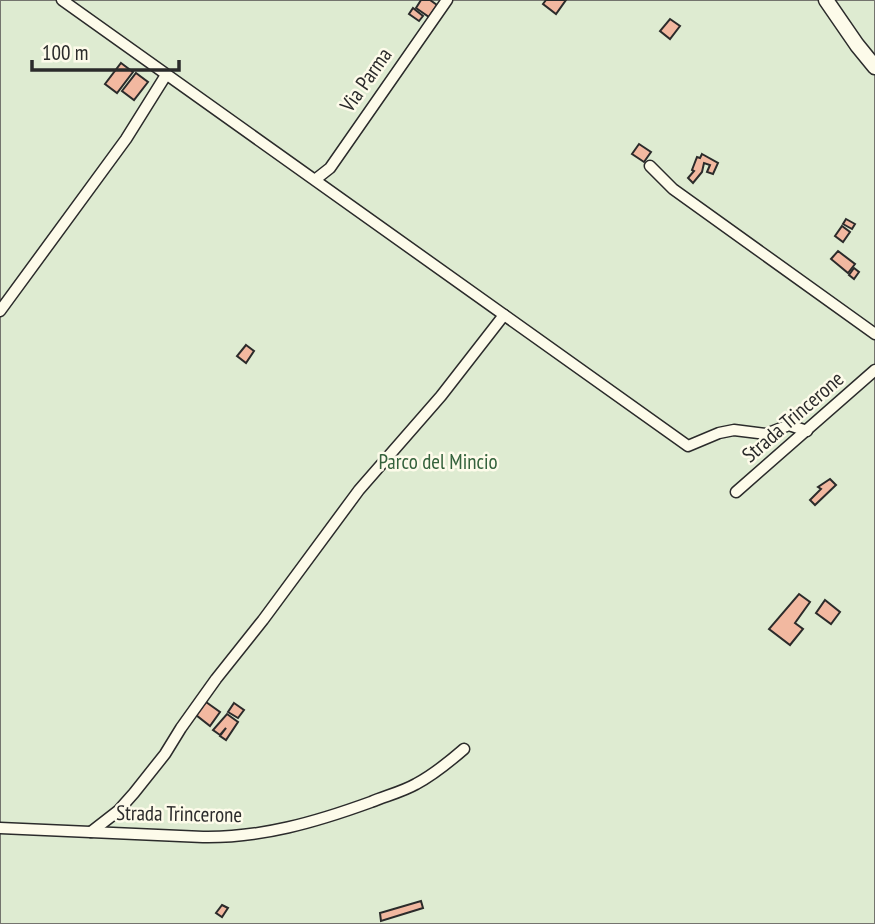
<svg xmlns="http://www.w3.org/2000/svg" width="875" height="924" viewBox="0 0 875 924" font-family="'PT Sans Narrow',sans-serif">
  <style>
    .green { fill: #deebd1; stroke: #74746e; stroke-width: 2 }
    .building { fill: #f2b8a0; stroke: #2b2b2b; stroke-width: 2 }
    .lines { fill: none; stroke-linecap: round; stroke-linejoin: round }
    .minor-casing { stroke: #2b2b2b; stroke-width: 13 }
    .major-casing { stroke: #2b2b2b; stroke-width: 17 }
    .minor { stroke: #fdfbea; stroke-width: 10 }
    .major { stroke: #fdfbea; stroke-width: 14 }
    .labels { text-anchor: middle; stroke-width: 5; stroke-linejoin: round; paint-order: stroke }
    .street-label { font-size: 21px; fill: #2b2b2b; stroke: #fdfbea }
    .park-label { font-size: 21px; fill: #34623c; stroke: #fdfbea }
  </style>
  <rect width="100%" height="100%" fill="#fdfbea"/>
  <!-- green -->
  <rect class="green" x="0" y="0" width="875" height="924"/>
  <!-- building -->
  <g class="building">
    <polygon points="421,0 430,0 437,5 429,17 416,8"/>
    <polygon points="546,0 566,0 556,14 543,4"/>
    <polygon points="413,8 423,16 419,21 409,14"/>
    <polygon points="670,19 680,26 670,39 660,31"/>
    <polygon points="121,63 133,72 117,93 105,84"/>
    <polygon points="136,73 148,82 134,100 122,91"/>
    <polygon points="639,144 651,152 644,162 632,154"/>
    <polygon points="702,154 718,163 713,174 707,172 710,165 704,163 702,172 693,183 688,178 694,171 692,170 697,157 700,158"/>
    <polygon points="846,219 855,224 852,229 843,224"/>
    <polygon points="842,226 850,232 843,242 835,236"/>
    <polygon points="838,251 855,264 848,273 831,259"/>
    <polygon points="854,268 859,272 854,279 849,275"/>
    <polygon points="246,345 254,351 246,363 237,356"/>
    <polygon points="830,479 836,485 815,505 810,500 821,489 818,487"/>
    <polygon points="799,594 810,602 795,623 803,629 790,645 769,629"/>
    <polygon points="825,600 840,612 831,624 816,613"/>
    <polygon points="206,702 220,712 210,726 196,715"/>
    <polygon points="234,703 244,710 238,718 228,712"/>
    <polygon points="227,714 238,722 226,740 220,736 226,728 220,735 213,730"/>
    <polygon points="421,901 423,908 381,921 380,913"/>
    <polygon points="222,905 228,908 222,917 216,913"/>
  </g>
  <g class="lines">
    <!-- minor casing -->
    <g class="minor-casing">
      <g id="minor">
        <polyline points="62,0 688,446 719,433 734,430 766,434 789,425 807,431"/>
        <polyline points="650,166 673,189 875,334"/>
        <polyline points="316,179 330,168 447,0"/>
        <polyline points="0,311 126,139 166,75"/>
        <polyline points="736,492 875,370"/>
        <path d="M0 828 203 837C261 838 316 822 371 802 385 796 402 792 416 784 433 775 449 762 464 749"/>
        <polyline points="91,832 118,811 134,793 165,754 181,728 216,679 263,620 359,490 441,396 504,315"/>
      </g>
    </g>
    <!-- major casing -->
    <g class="major-casing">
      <polyline id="major" points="826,0 857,45 875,67"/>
    </g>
    <!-- minor -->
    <use href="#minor" class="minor"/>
    <!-- major -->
    <use href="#major" class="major"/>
  </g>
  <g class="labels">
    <!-- street labels -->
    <g class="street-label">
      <text transform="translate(366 80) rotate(-55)" y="7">Via Parma</text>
      <text transform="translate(793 417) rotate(-41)" y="7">Strada Trincerone</text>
      <text transform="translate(179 814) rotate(1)" y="7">Strada Trincerone</text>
    </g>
    <!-- park labels -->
    <g class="park-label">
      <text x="438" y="469">Parco del Mincio</text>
    </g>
  </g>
  <!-- scale -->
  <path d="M32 60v10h147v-10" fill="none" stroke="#2b2b2b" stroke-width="3.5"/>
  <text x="42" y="60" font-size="21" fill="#2b2b2b" stroke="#fdfbea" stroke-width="5" paint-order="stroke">100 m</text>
</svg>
